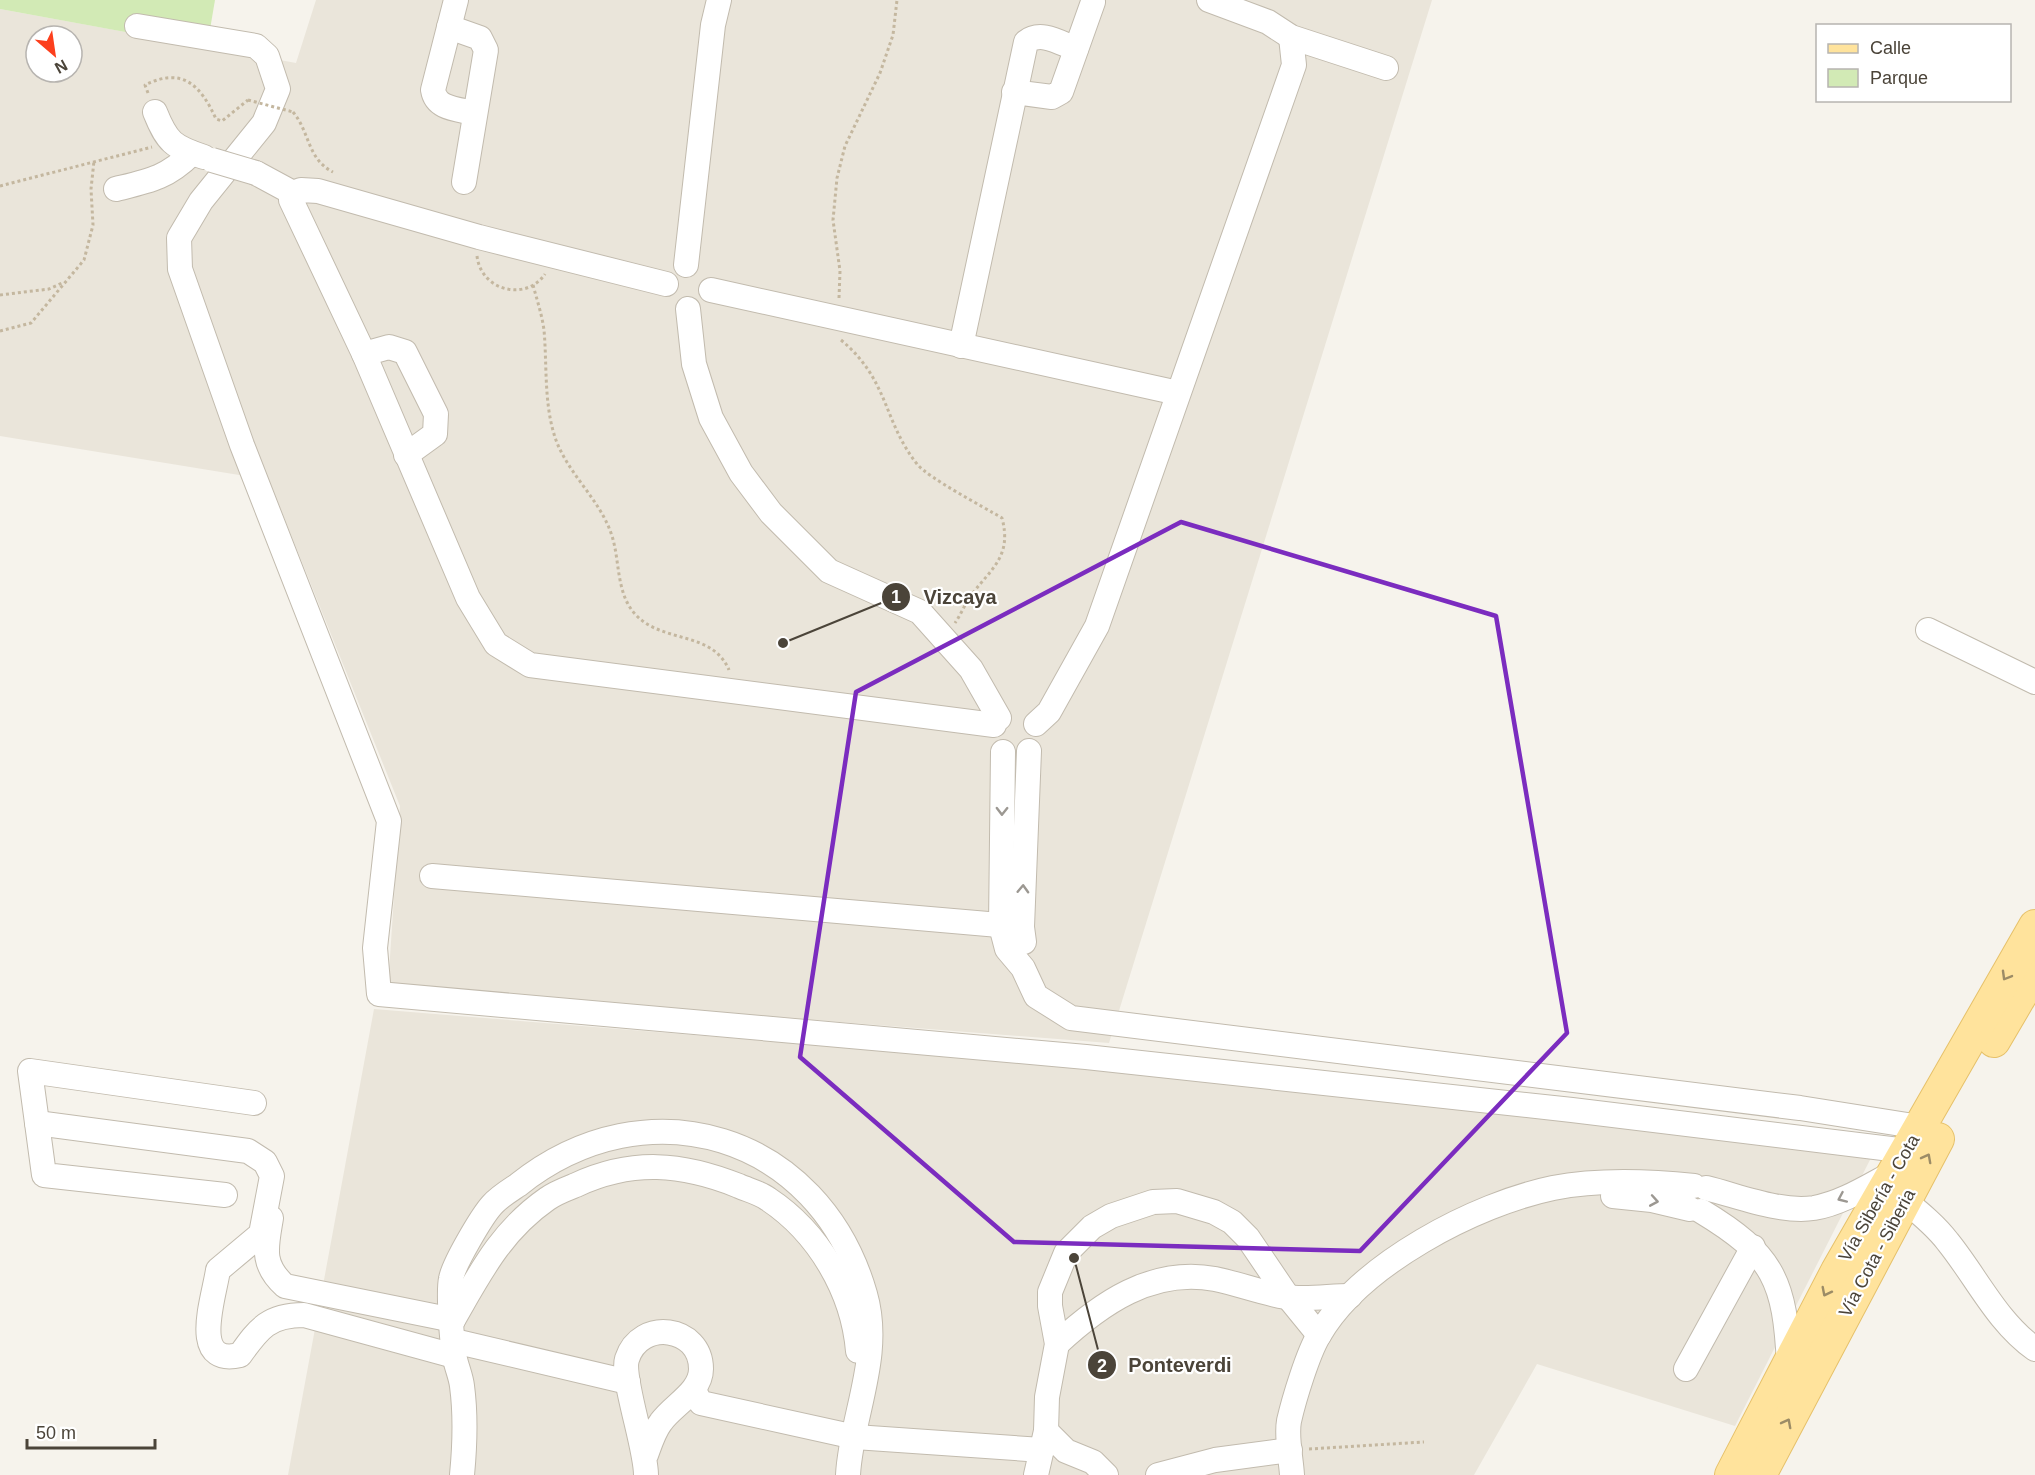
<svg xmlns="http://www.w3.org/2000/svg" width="2035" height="1475" viewBox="0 0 2035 1475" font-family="Helvetica,sans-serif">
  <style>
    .residential { fill: #eae5da; fill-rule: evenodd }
    .green { fill: #d2eab5 }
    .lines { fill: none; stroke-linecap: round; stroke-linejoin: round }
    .minor-casing { stroke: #c2bbae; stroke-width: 26 }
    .major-casing { stroke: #e6c16a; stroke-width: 34 }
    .path { stroke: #c4b79f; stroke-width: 3; stroke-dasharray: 3 3; stroke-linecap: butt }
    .minor { stroke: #fff; stroke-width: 24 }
    .major { stroke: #ffe39c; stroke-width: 32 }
    .minor-bridge-casing { stroke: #c2bbae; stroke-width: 26; stroke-linecap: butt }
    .path-bridge { stroke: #c4b79f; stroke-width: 3; stroke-dasharray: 3 3; stroke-linecap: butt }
    .minor-bridge { stroke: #fff; stroke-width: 24 }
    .oneway { stroke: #9c9892 }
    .oneway2 { stroke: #9c8c66 }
    .marked { fill: none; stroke: #7b2cbf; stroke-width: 4.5; stroke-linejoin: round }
    .labels { text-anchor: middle; stroke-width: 4.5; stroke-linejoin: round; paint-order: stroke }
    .street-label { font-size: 18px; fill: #4b4439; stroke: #fff }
    .leader { fill: none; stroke: #4b4439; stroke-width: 2 }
    .callout-dot { fill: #4b4439; stroke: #fff; stroke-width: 2 }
    .mark-label { font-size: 18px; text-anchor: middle; font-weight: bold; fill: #fff }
    .callout-label { font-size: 20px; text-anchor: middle; font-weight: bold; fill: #4b4439; stroke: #fff; stroke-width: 4.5; stroke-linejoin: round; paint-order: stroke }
  </style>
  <rect width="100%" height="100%" fill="#f6f3ec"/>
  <!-- residential -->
  <g class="residential">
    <path d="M316 0H1432L1109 1043 388 987 400 806 269 480 0 436V9L296 63ZM36 36H72V72H36Z"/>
    <polygon points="374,1009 999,1060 1874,1152 1735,1426 1537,1364 1474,1475 288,1475"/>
  </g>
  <!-- green -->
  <polygon class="green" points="0,0 215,0 207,47 0,9"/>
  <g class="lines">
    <!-- minor casing -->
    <g class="minor-casing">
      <g id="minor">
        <path d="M456 0 433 90C436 109 457 109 474 113"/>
        <polyline points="1209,0 1268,22 1291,37 1386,68"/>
        <polyline points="137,26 256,46 267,56 278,89 264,123 201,201 179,238 180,269 242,445 389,821 375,948 379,994 1086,1057 1572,1110 1907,1151"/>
        <polyline points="449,27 480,38 486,50 464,182"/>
        <polyline points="1014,92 1052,97 1061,92 1093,2"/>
        <path d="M155 112C167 142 173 147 204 157"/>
        <polyline points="256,173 293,193"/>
        <path d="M116 189C149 181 167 178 192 153"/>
        <polyline points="686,265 713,25 719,0"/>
        <polyline points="666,284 479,237 318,191 301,190 293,193 291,200 364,354 468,598 496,644 530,665 994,725"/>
        <polyline points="711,290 1178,393"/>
        <polyline points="688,309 694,364 711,418 741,473 771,513 829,571 920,612 971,669 999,718"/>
        <path d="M961 346 1026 42C1041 30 1060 43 1076 49"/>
        <polyline points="364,354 389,347 405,352 436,414 435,434 406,455"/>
        <polyline points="1928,630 2035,682"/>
        <polyline points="1036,724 1049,712 1097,626 1294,65 1291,37"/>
        <polyline points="1003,752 1001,926 1007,949 1023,968 1036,996 1071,1018 1800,1108 1920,1127"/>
        <polyline points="432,876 1022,927"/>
        <polyline points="1024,942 1022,927 1029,751"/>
        <path d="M37 1123 248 1151 265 1162 272 1176 261 1234 218 1270C214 1298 189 1367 240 1355 259 1328 269 1315 304 1315L454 1356"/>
        <path d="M1706 1188C1739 1196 1780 1213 1814 1208 1843 1203 1870 1185 1895 1172"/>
        <polyline points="225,1195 44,1175 30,1071 254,1103"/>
        <polyline points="1613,1196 1652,1200 1690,1209"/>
        <path d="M1905 1201C1920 1213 1936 1226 1948 1242 1977 1278 1997 1322 2035 1349"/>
        <path d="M1701 1211C1774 1255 1785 1281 1789 1365"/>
        <path d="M271 1218C266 1248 261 1264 285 1286L453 1320"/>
        <path d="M453 1320C480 1273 501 1231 547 1199 555 1193 566 1189 576 1185 632 1159 682 1163 739 1186 748 1190 760 1193 768 1199 818 1232 853 1291 858 1351"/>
        <polyline points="454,1341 628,1382"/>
        <path d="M1057 1344C1100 1304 1152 1267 1215 1279 1239 1284 1262 1293 1286 1297 1306 1300 1330 1296 1350 1296"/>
        <polyline points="1686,1369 1753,1247"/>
        <polyline points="694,1391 701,1403 855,1437 1042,1450"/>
        <polyline points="1046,1431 1066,1451 1093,1462 1106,1475"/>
        <path d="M646 1455C650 1444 654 1431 661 1422 673 1405 701 1392 701 1369 701 1326 640 1318 627 1359 621 1377 646 1447 646 1475"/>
        <path d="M462 1475C465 1444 466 1416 462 1386 461 1377 457 1368 455 1359 452 1345 448 1292 451 1279 453 1265 482 1216 492 1205 499 1197 509 1191 518 1185 647 1082 819 1134 865 1294 883 1356 851 1416 848 1475"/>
        <polyline points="1036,1475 1046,1431 1047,1397 1057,1344 1050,1306 1050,1292 1066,1253 1092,1227 1111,1216 1153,1202 1177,1201 1214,1212 1232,1222 1248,1238 1288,1297 1319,1335"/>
        <polyline points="1158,1475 1215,1460 1290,1450"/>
        <path d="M1292 1475C1291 1458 1286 1437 1289 1421 1294 1399 1308 1353 1319 1335 1360 1264 1476 1204 1553 1188 1599 1179 1648 1181 1694 1186"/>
      </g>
    </g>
    <!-- major casing -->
    <g class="major-casing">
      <g id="major">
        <polyline points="1994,1041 2035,971"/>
        <polyline points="1731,1475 1837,1271 2035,926"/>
        <polyline points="1760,1475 1938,1139"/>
      </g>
    </g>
    <!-- path -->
    <g class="path">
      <path d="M148 93 145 85C183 66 201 86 216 119L222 121 248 100"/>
      <path d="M293 112C310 132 307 159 333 172"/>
      <polyline points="0,186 152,147"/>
      <path d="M477 256C481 291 526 302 545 274"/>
      <path d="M533 285C537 300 542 315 544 330 547 364 544 401 554 434 565 472 600 498 612 536 620 561 616 593 635 614 662 644 712 630 729 670"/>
      <polyline points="0,295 49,289 64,282"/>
      <polyline points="839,298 840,271 833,220 837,178 845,146 880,73 893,35 897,0"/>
      <polyline points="0,331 31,323 84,260 93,225 91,189 94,161"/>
      <path d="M841 340C889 380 883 421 917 464 928 478 984 507 1002 518 1012 556 992 568 972 594 965 603 962 613 955 623"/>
      <polyline points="1309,1449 1424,1442"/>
    </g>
    <!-- minor -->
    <use href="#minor" class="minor"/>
    <!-- major -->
    <use href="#major" class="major"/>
    <!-- minor-bridge casing -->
    <g class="minor-bridge-casing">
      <polyline id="minor-bridge" points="212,160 256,173"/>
    </g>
    <!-- path-bridge -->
    <polyline class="path-bridge" points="248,100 293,112"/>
    <!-- minor-bridge -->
    <use href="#minor-bridge" class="minor-bridge"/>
  </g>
  <!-- one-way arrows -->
  <defs><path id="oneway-chevron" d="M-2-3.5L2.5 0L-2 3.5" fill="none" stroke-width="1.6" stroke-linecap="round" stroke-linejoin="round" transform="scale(1.5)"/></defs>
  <g class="oneway">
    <use href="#oneway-chevron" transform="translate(1002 811) rotate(91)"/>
    <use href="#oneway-chevron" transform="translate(1023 889) rotate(-88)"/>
    <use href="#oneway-chevron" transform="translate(1842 1198) rotate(156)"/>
    <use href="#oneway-chevron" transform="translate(1654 1201) rotate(10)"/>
  </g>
  <g class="oneway2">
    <use href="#oneway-chevron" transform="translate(2006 976) rotate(120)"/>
    <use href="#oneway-chevron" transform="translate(1927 1158) rotate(-62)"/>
    <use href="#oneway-chevron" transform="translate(1826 1292) rotate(117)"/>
    <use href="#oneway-chevron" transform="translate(1787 1423) rotate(-62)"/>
  </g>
  <!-- marked area -->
  <path class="marked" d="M1181 522 1496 616 1567 1033 1360 1251 1014 1242 800 1057 856 692Z"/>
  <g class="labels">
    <!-- street labels -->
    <g class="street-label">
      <text transform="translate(1879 1198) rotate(-60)" y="6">Vía Sibería - Cota</text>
      <text transform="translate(1877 1253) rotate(-62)" y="6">Vía Cota - Siberia</text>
    </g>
  </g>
  <!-- callouts -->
  <path class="leader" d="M783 643L896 597M1074 1258L1102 1365"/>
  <g class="callout-dot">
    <circle cx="783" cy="643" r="6"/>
    <circle cx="1074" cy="1258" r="6"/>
    <circle cx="896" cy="597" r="15"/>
    <circle cx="1102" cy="1365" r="15"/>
  </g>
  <g class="mark-label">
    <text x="896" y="603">1</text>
    <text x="1102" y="1372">2</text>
  </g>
  <g class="callout-label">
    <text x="960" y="604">Vizcaya</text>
    <text x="1180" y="1372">Ponteverdi</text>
  </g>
  <!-- legend -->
  <rect x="1816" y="24" width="195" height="78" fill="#ffffff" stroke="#b7b4b0" stroke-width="1.5"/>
  <rect x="1828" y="44" width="30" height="9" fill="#ffe39c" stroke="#b7b4b0" stroke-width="1.5"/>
  <text x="1870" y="54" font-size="18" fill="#4b4439">Calle</text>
  <rect x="1828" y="69" width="30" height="18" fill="#d2eab5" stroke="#b7b4b0" stroke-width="1.5"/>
  <text x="1870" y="84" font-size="18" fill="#4b4439">Parque</text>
  <!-- north arrow -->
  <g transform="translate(54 54) rotate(151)"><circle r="28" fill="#ffffff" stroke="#b7b4b0" stroke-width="1.5"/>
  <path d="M0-4.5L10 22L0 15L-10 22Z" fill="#fc3f1d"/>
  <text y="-9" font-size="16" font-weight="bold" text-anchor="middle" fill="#4b4439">N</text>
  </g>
  <!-- scale -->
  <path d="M27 1439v9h128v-9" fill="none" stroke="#4b4439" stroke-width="3"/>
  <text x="36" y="1439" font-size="18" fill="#4b4439" stroke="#ffffff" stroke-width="4.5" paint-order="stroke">50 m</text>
</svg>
